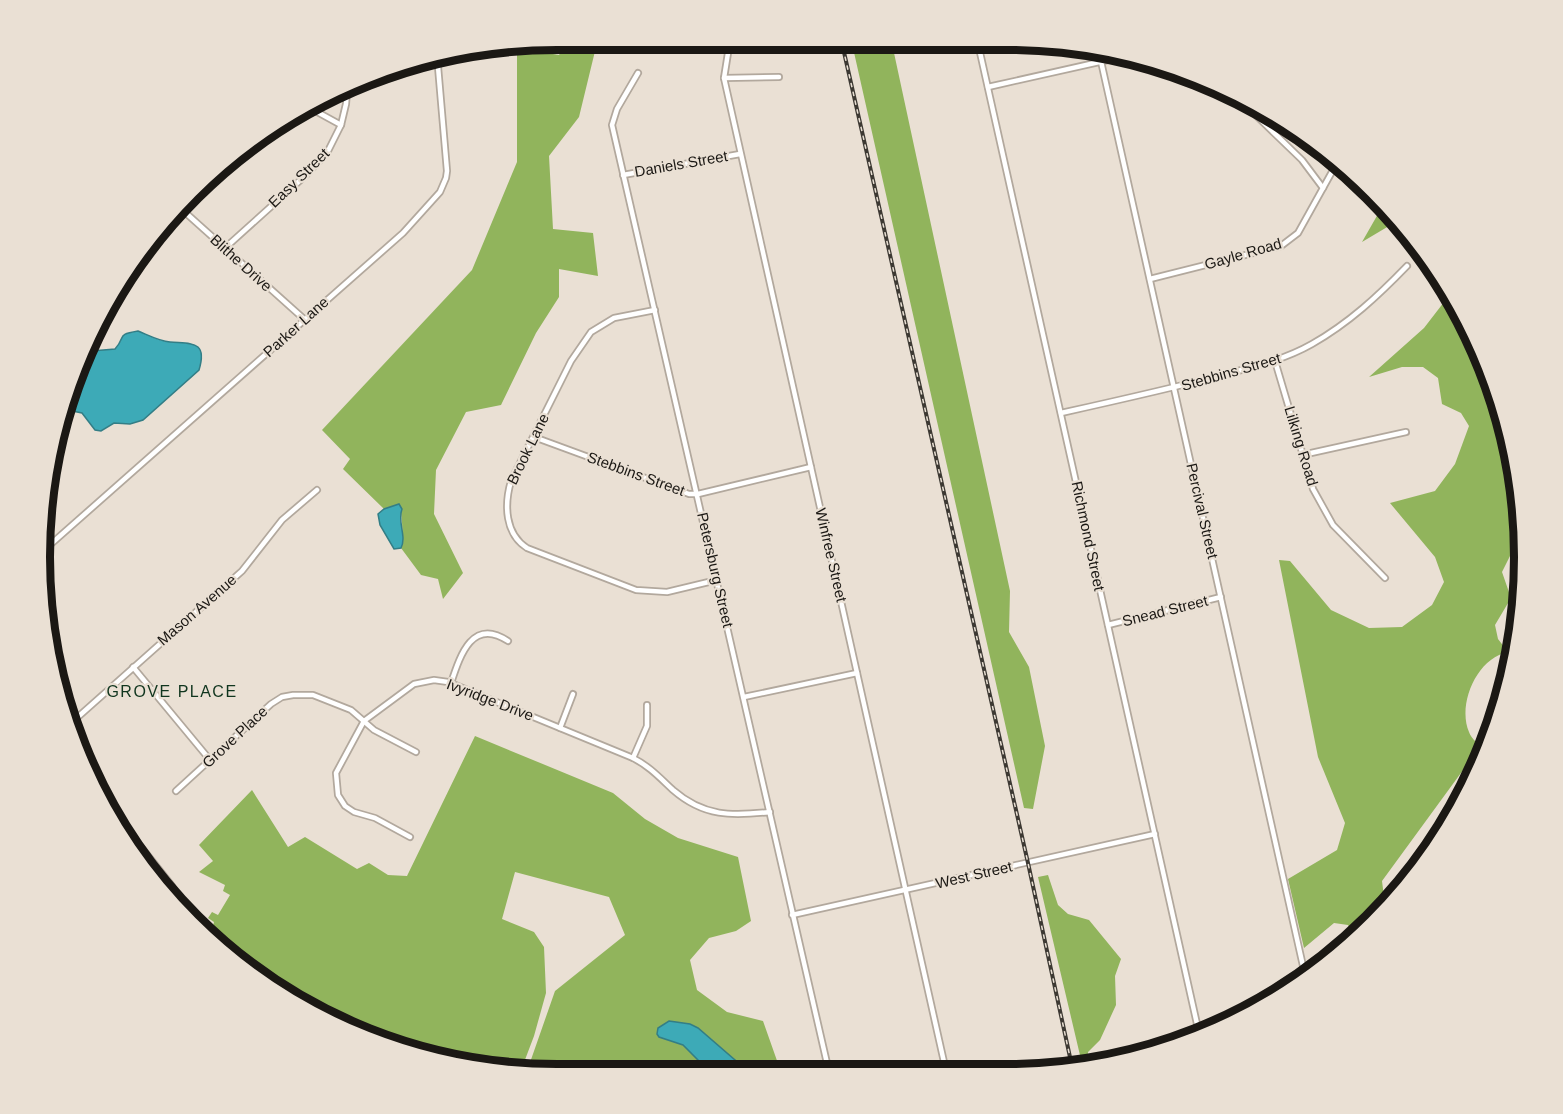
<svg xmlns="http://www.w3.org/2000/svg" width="1563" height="1114" viewBox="0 0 1563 1114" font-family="Arial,sans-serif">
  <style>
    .forest { fill: #91b45c }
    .water { fill: #3daab7; stroke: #337e86; stroke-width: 1.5 }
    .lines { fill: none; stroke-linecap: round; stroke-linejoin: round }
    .street-casing { stroke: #b2a89d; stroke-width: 8 }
    .street { stroke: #fff; stroke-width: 4.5 }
    .rail-casing { stroke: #3d3933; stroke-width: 4 }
    .rail { stroke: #eae0d4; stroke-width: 1.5; stroke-dasharray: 4.5; stroke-linecap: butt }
    .labels { text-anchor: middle; stroke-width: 4.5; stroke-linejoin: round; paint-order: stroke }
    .street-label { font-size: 15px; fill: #1b1814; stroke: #eae0d4 }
    .neighbourhood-label { font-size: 16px; letter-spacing: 1.5px; fill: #10351e; stroke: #eae0d4 }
    .rim { fill: none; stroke: #1b1814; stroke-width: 8 }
  </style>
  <rect width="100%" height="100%" fill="#eae0d4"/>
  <!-- forest -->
  <g class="forest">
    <path d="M568 39H616L596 47 579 117 549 156 553 229 593 233 598 276 559 269V297L536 333 501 405 466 412 436 470 434 514 463 573 443 599 438 579 421 575 401 548C404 542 402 509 399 505L384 509 343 469 350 459 322 430 472 270 517 162V48L559 55Z"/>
    <polygon points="851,39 891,39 1010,591 1009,632 1029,667 1045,746 1033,809 1024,808"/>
    <polygon points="1381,204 1399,220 1362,242 1382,207"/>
    <path d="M1451 293 1497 391 1520 490 1521 534 1502 572 1511 598 1495 625 1498 639 1508 652C1477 658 1457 704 1469 732 1471 739 1480 745 1484 750L1466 766 1382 881 1384 897 1390 901 1356 938 1348 925 1334 923 1304 948 1288 879 1337 850 1345 823 1318 757 1279 560 1290 561 1331 610 1369 628 1402 627 1432 605 1444 582 1435 557 1390 503 1435 491 1455 464 1469 426 1461 413 1442 404 1438 378 1423 367H1402L1369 377 1424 328Z"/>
    <polygon points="475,736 613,793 645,819 678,838 738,857 751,921 736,931 709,938 690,960 697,990 727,1012 763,1021 781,1072 526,1074 555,991 625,935 609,897 515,872 502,919 534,932 544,947 546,993 534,1036 520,1073 423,1057 328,1022 242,968 210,938 214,922 208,918 212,912 218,915 230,895 223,891 225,885 199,872 213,861 199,845 252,790 288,847 305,837 357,869 369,863 388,875 407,876"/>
    <polygon points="1048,875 1058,905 1068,914 1089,920 1121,959 1115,976 1116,1005 1100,1040 1088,1052 1087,1066 1083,1068 1038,877"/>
  </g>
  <!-- water -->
  <g class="water">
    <path d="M138 331C148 335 159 341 170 342 191 344 208 340 199 370L143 420 130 424 114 423 101 431 95 430 82 413 67 410 84 357 92 351 115 349C127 336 115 335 138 331Z"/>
    <path d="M399 504 402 509C397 522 407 536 401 548L394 549 380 525 378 514 384 509Z"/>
    <polygon points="669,1021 690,1024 698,1028 750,1073 716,1073 710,1066 701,1063 683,1045 659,1037 657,1034 658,1028"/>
  </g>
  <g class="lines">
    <!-- street casing -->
    <g class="street-casing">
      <g id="street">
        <polyline points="735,39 728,53 724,78 946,1071"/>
        <polyline points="977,39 1199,1033"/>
        <polyline points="1098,48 1305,975"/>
        <polyline points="638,73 617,109 612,125 829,1072"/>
        <polyline points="724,78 779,77"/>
        <polyline points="988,87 1126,56"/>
        <polyline points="1238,98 1302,160 1323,188"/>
        <polyline points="310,108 341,125"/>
        <polyline points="623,175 740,154"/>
        <polyline points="178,206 304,319"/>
        <polyline points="225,248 306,175 327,153 341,125 346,104 347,91"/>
        <polyline points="1150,279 1281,246 1298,233 1333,170"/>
        <path d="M655 310 614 318 591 332 571 361 511 481C504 505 505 534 527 548L636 590 667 592 717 580"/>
        <polyline points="1275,361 1313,489 1333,525 1385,578"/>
        <path d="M1061 413C1115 401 1169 389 1222 375 1253 367 1284 360 1312 344 1349 323 1378 296 1407 266"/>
        <polyline points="534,437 689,494 698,494 811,467"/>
        <polyline points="1302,455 1406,432"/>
        <polyline points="43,551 403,233 440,192 446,178 447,171 437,55"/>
        <polyline points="1108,625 1221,597"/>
        <polyline points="133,667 210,760"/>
        <path d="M451 683C460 656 472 617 508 641"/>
        <polyline points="744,697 857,673"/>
        <polyline points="70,724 242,571 282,520 317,490"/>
        <polyline points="560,728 573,694"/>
        <polyline points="633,758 647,726 647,705"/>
        <polyline points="176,791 271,704 282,697 293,695 313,695 351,710 374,730 416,752"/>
        <polyline points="114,813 172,886 178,899 177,907"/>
        <path d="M410 837 375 818 354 812 345 806 338 795 336 773 364 721 414 684 434 680 448 682 633 758C649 766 660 778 673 790 704 817 732 816 770 812"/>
        <polyline points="792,915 1155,834"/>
      </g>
    </g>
    <!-- street -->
    <use href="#street" class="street"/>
    <!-- rail casing -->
    <g class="rail-casing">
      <polyline id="rail" points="841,39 1028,863 1073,1071"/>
    </g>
    <!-- rail -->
    <use href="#rail" class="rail"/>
  </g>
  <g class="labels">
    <!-- street labels -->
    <g class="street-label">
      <text transform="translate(681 164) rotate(-10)" y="5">Daniels Street</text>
      <text transform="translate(299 178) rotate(-44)" y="5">Easy Street</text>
      <text transform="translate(1243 254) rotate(-16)" y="5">Gayle Road</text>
      <text transform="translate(241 263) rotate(42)" y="5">Blithe Drive</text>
      <text transform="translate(296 327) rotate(-42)" y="5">Parker Lane</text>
      <text transform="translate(1231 372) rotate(-16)" y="5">Stebbins Street</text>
      <text transform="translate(1301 446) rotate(73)" y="5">Lilking Road</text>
      <text transform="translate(528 449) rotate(-64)" y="5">Brook Lane</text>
      <text transform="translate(636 474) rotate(20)" y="5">Stebbins Street</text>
      <text transform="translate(1202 511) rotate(77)" y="5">Percival Street</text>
      <text transform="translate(1088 536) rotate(78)" y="5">Richmond Street</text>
      <text transform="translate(831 555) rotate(77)" y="5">Winfree Street</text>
      <text transform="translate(715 570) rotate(77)" y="5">Petersburg Street</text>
      <text transform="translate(197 610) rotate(-41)" y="5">Mason Avenue</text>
      <text transform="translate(1165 611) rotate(-14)" y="5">Snead Street</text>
      <text transform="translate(490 700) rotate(21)" y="5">Ivyridge Drive</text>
      <text transform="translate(235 737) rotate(-43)" y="5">Grove Place</text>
      <text transform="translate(974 875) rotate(-13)" y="5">West Street</text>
    </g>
    <!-- neighbourhood labels -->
    <g class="neighbourhood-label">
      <text x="172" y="697">GROVE PLACE</text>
    </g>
  </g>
  <!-- crop -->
  <path d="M0 0H1563V1114H0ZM557 50H1007A507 507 0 0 1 1514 557V557A507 507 0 0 1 1007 1064H557A507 507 0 0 1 50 557V557A507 507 0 0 1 557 50Z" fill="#eae0d4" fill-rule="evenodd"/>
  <path class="rim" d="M557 50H1007A507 507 0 0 1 1514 557V557A507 507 0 0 1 1007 1064H557A507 507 0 0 1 50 557V557A507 507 0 0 1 557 50Z"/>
</svg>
